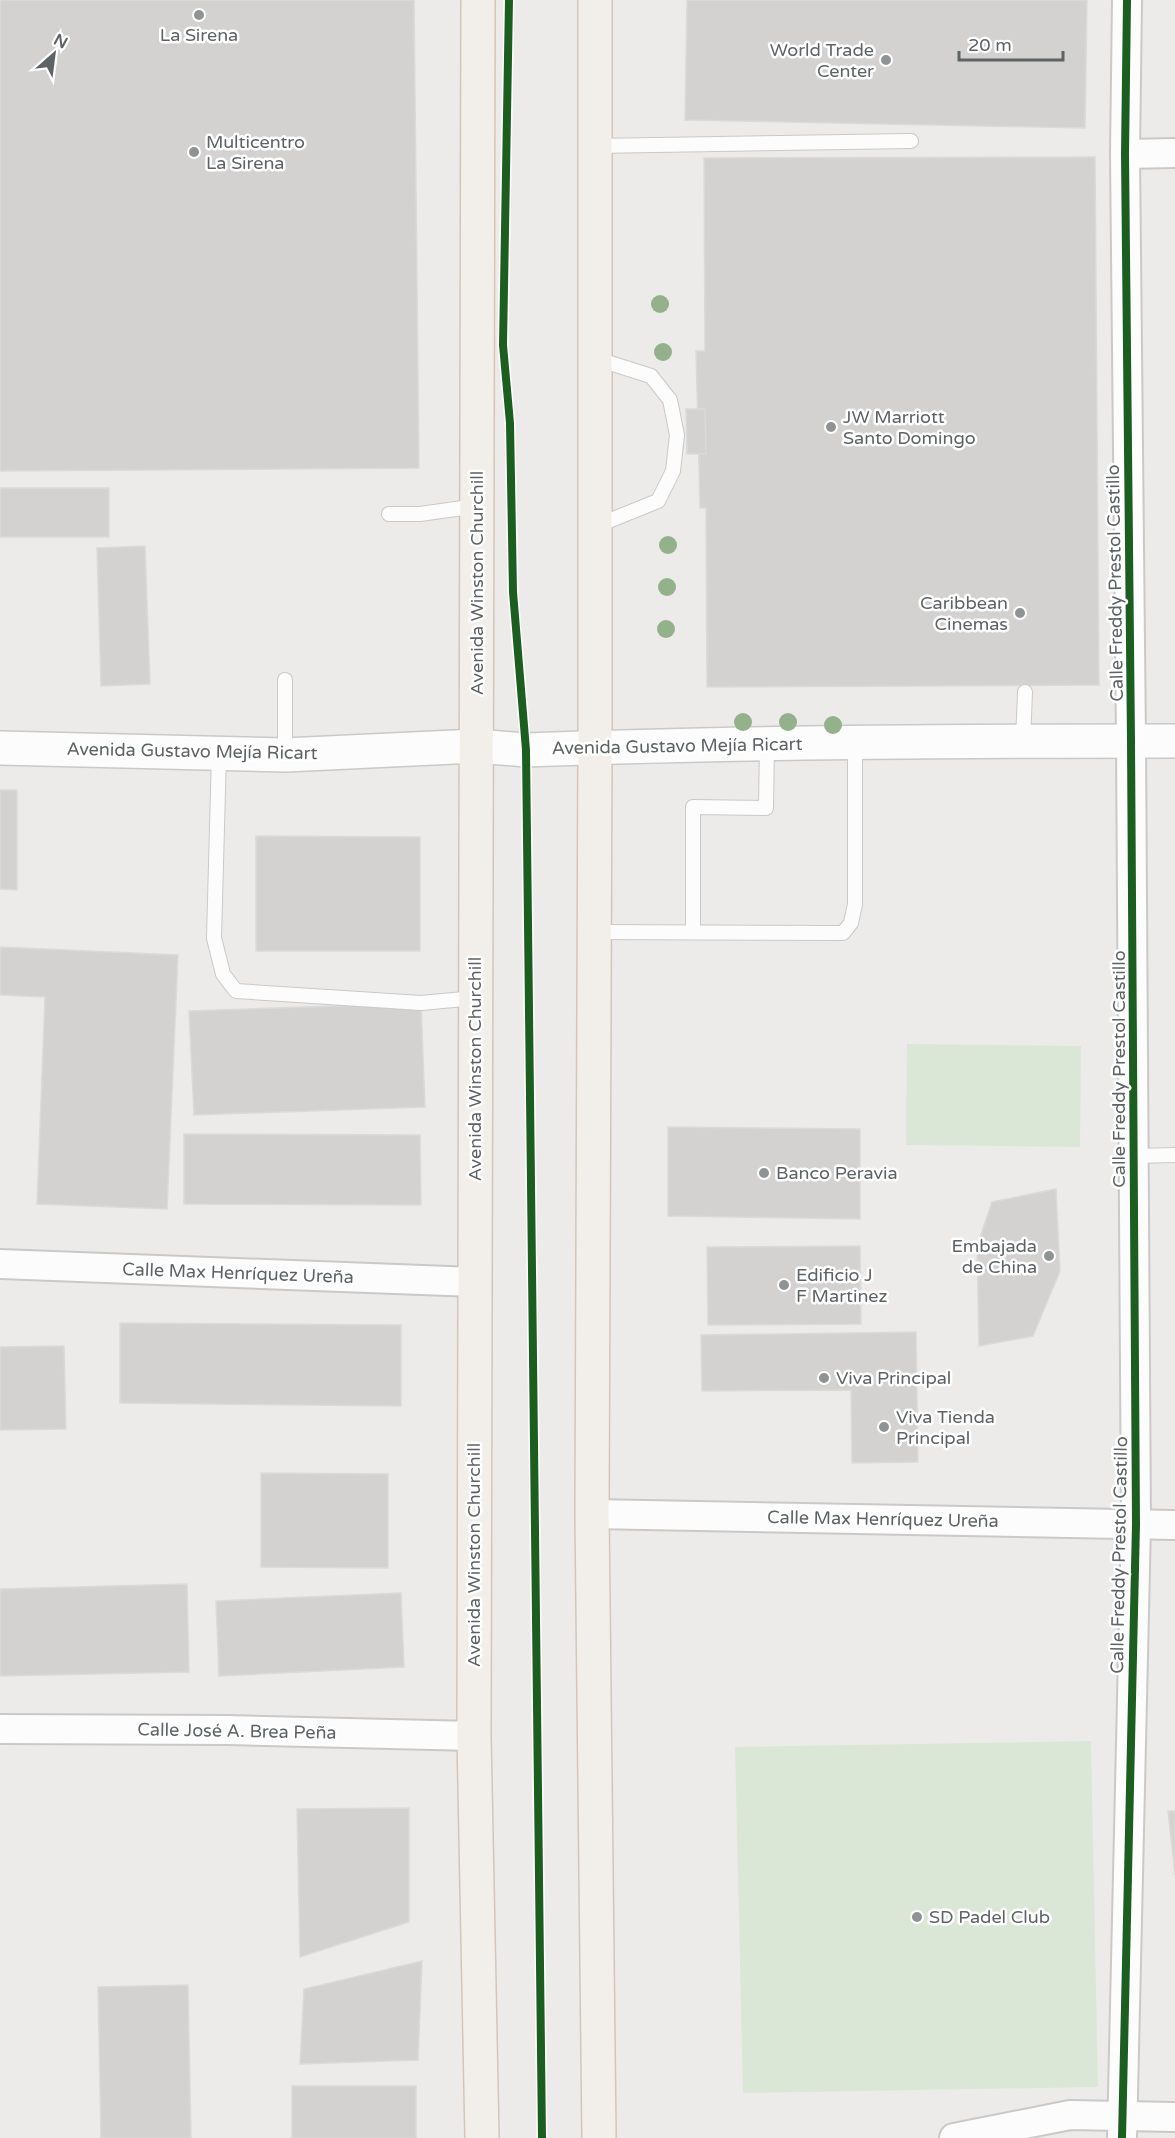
<svg xmlns="http://www.w3.org/2000/svg" width="1175" height="2138" viewBox="0 0 1175 2138" font-family="'Varela Round',sans-serif">
  <style>
    .green { fill: #dbe7d6 }
    .building { fill: #d4d2d1; stroke: #dcdad8; stroke-width: 1.5 }
    .lines { fill: none; stroke-linecap: round; stroke-linejoin: round }
    .lane-casing { stroke: #cac9c8; stroke-width: 16 }
    .street-casing { stroke: #cac9c8; stroke-width: 32 }
    .secondary-casing { stroke: #c9c9c9; stroke-width: 36 }
    .primary-casing { stroke: #d3c6b9; stroke-width: 36 }
    .lane { stroke: #fcfcfc; stroke-width: 14 }
    .street { stroke: #fcfcfc; stroke-width: 28 }
    .secondary { stroke: #fcfcfc; stroke-width: 33 }
    .primary { stroke: #f2efea; stroke-width: 33 }
    .cycleway-casing { stroke: #fff; stroke-width: 11 }
    .cycleway { stroke: #1b5e20; stroke-width: 8 }
    .tree { fill: #93b28b }
    .poi-dot { fill: #909393; stroke: #fff; stroke-width: 2 }
    .labels { text-anchor: middle; stroke-width: 5; stroke-linejoin: round; paint-order: stroke }
    .poi-label { font-size: 18px; fill: #5e6365; stroke: #fff; text-anchor: start }
    .street-label { font-size: 18px; fill: #5e6365; stroke: #fff }
  </style>
  <rect width="100%" height="100%" fill="#edebe9"/>
  <!-- green -->
  <g class="green">
    <polygon points="907,1044 1081,1046 1080,1147 906,1145"/>
    <polygon points="1091,1741 1098,2087 743,2093 735,1747"/>
  </g>
  <!-- building -->
  <g class="building">
    <polygon points="0,0 414,0 419,468 0,471"/>
    <polygon points="687,0 1087,0 1085,128 685,120"/>
    <polygon points="1095,157 1099,685 707,687 706,508 700,508 696,351 705,351 704,158"/>
    <polygon points="686,409 705,409 706,454 687,454"/>
    <rect x="0" y="488" width="109" height="49"/>
    <polygon points="145,546 150,684 101,686 97,548"/>
    <polygon points="0,790 17,790 17,890 0,889"/>
    <polygon points="256,836 420,837 420,951 256,951"/>
    <polygon points="0,947 178,955 167,1209 37,1204 45,997 0,995"/>
    <polygon points="421,1003 425,1107 194,1115 189,1011"/>
    <polygon points="668,1127 860,1129 860,1219 668,1216"/>
    <polygon points="184,1134 420,1135 421,1205 184,1204"/>
    <polygon points="1056,1189 1060,1271 1033,1336 979,1346 977,1246 992,1202"/>
    <polygon points="860,1246 861,1324 708,1325 707,1247"/>
    <polygon points="120,1323 401,1325 401,1406 120,1403"/>
    <polygon points="916,1332 918,1462 852,1463 851,1390 702,1391 701,1335"/>
    <polygon points="64,1346 66,1429 0,1430 0,1347"/>
    <polygon points="261,1473 388,1474 388,1568 261,1567"/>
    <polygon points="187,1584 189,1672 0,1676 0,1589"/>
    <polygon points="401,1593 404,1667 219,1676 216,1601"/>
    <polygon points="409,1808 409,1922 300,1957 297,1809"/>
    <polygon points="1168,1811 1175,1811 1175,1875"/>
    <polygon points="422,1961 418,2060 300,2064 304,1989"/>
    <polygon points="188,1985 191,2138 101,2138 98,1987"/>
    <rect x="292" y="2086" width="124" height="52"/>
  </g>
  <g class="lines">
    <!-- lane casing -->
    <g class="lane-casing">
      <g id="lane">
        <polyline points="593,146 911,141"/>
        <polyline points="594,358 651,376 670,400 677,435 673,471 658,501 596,526"/>
        <polyline points="389,514 420,514 477,506"/>
        <polyline points="285,680 285,755"/>
        <polyline points="1023,741 1025,692"/>
        <polyline points="219,753 214,938 223,974 236,991 421,1003 475,998"/>
        <polyline points="594,932 843,933 851,923 855,904 855,742"/>
        <polyline points="693,932 693,807 766,808 767,744"/>
        <polyline points="1135,1156 1175,1155"/>
      </g>
    </g>
    <!-- street casing -->
    <g class="street-casing">
      <g id="street">
        <polyline points="1125,154 1175,153"/>
        <polyline points="0,1264 475,1282"/>
        <polyline points="592,1514 1175,1525"/>
        <polyline points="0,1729 228,1730 474,1736"/>
        <polyline points="954,2138 1070,2115 1175,2117"/>
        <polyline points="1122,2138 1136,1524 1131,741 1125,154 1127,0"/>
      </g>
    </g>
    <!-- secondary casing -->
    <g class="secondary-casing">
      <path id="secondary" d="M0 748 285 755 476 746 526 750C742 742 959 741 1175 741"/>
    </g>
    <!-- primary casing -->
    <g class="primary-casing">
      <g id="primary">
        <polyline points="478,0 474,1736 482,2138"/>
        <polyline points="595,0 595,747 592,1514 599,2138"/>
      </g>
    </g>
    <!-- lane -->
    <use href="#lane" class="lane"/>
    <!-- street -->
    <use href="#street" class="street"/>
    <!-- secondary -->
    <use href="#secondary" class="secondary"/>
    <!-- primary -->
    <use href="#primary" class="primary"/>
    <!-- cycleway casing -->
    <g class="cycleway-casing">
      <g id="cycleway">
        <polyline points="509,0 503,345 510,423 513,592 526,750 542,2138"/>
        <polyline points="1122,2138 1136,1524 1131,741 1125,154 1127,0"/>
      </g>
    </g>
    <!-- cycleway -->
    <use href="#cycleway" class="cycleway"/>
  </g>
  <!-- trees -->
  <g class="tree">
    <circle cx="660" cy="304" r="9"/>
    <circle cx="663" cy="352" r="9"/>
    <circle cx="668" cy="545" r="9"/>
    <circle cx="667" cy="587" r="9"/>
    <circle cx="666" cy="629" r="9"/>
    <circle cx="743" cy="722" r="9"/>
    <circle cx="788" cy="722" r="9"/>
    <circle cx="833" cy="725" r="9"/>
  </g>
  <!-- markers -->
  <g class="poi-dot">
    <circle cx="199" cy="15" r="6"/>
    <circle cx="886" cy="60" r="6"/>
    <circle cx="194" cy="152" r="6"/>
    <circle cx="831" cy="427" r="6"/>
    <circle cx="1020" cy="613" r="6"/>
    <circle cx="764" cy="1173" r="6"/>
    <circle cx="1049" cy="1256" r="6"/>
    <circle cx="784" cy="1285" r="6"/>
    <circle cx="824" cy="1378" r="6"/>
    <circle cx="884" cy="1427" r="6"/>
    <circle cx="917" cy="1917" r="6"/>
  </g>
  <g class="labels">
    <!-- poi labels -->
    <g class="poi-label">
      <text x="199" y="41" text-anchor="middle">La Sirena</text>
      <text x="874" y="56" text-anchor="end">World Trade<tspan x="874" dy="21">Center</tspan></text>
      <text x="206" y="148">Multicentro<tspan x="206" dy="21">La Sirena</tspan></text>
      <text x="843" y="423">JW Marriott<tspan x="843" dy="21">Santo Domingo</tspan></text>
      <text x="1008" y="609" text-anchor="end">Caribbean<tspan x="1008" dy="21">Cinemas</tspan></text>
      <text x="776" y="1179">Banco Peravia</text>
      <text x="1037" y="1252" text-anchor="end">Embajada<tspan x="1037" dy="21">de China</tspan></text>
      <text x="796" y="1281">Edificio J<tspan x="796" dy="21">F Martinez</tspan></text>
      <text x="836" y="1384">Viva Principal</text>
      <text x="896" y="1423">Viva Tienda<tspan x="896" dy="21">Principal</tspan></text>
      <text x="929" y="1923">SD Padel Club</text>
    </g>
    <!-- street labels -->
    <g class="street-label">
      <text transform="translate(477 583) rotate(-90)" y="6">Avenida Winston Churchill</text>
      <text transform="translate(1115 583) rotate(-91)" y="6">Calle Freddy Prestol Castillo</text>
      <text transform="translate(677 746) rotate(-1)" y="6">Avenida Gustavo Mejía Ricart</text>
      <text transform="translate(192 751) rotate(1)" y="6">Avenida Gustavo Mejía Ricart</text>
      <text transform="translate(475 1069) rotate(-90)" y="6">Avenida Winston Churchill</text>
      <text transform="translate(1119 1069) rotate(-90)" y="6">Calle Freddy Prestol Castillo</text>
      <text transform="translate(238 1273) rotate(2)" y="6">Calle Max Henríquez Ureña</text>
      <text transform="translate(883 1519) rotate(1)" y="6">Calle Max Henríquez Ureña</text>
      <text transform="translate(474 1555) rotate(-90)" y="6">Avenida Winston Churchill</text>
      <text transform="translate(1119 1555) rotate(-89)" y="6">Calle Freddy Prestol Castillo</text>
      <text transform="translate(237 1731) rotate(1)" y="6">Calle José A. Brea Peña</text>
    </g>
  </g>
  <!-- north arrow -->
  <g transform="translate(54 54) rotate(28)" stroke="#ffffff" stroke-width="4.5" paint-order="stroke">
  <path d="M0-4.5L10 22L0 15L-10 22Z" fill="#5e6365"/>
  <text y="-9" font-size="16" font-weight="bold" text-anchor="middle" fill="#5e6365">N</text>
  </g>
  <!-- scale -->
  <path d="M959 51v9h104v-9" fill="none" stroke="#5e6365" stroke-width="3"/>
  <text x="968" y="51" font-size="18" fill="#5e6365" stroke="#ffffff" stroke-width="4.5" paint-order="stroke">20 m</text>
</svg>
